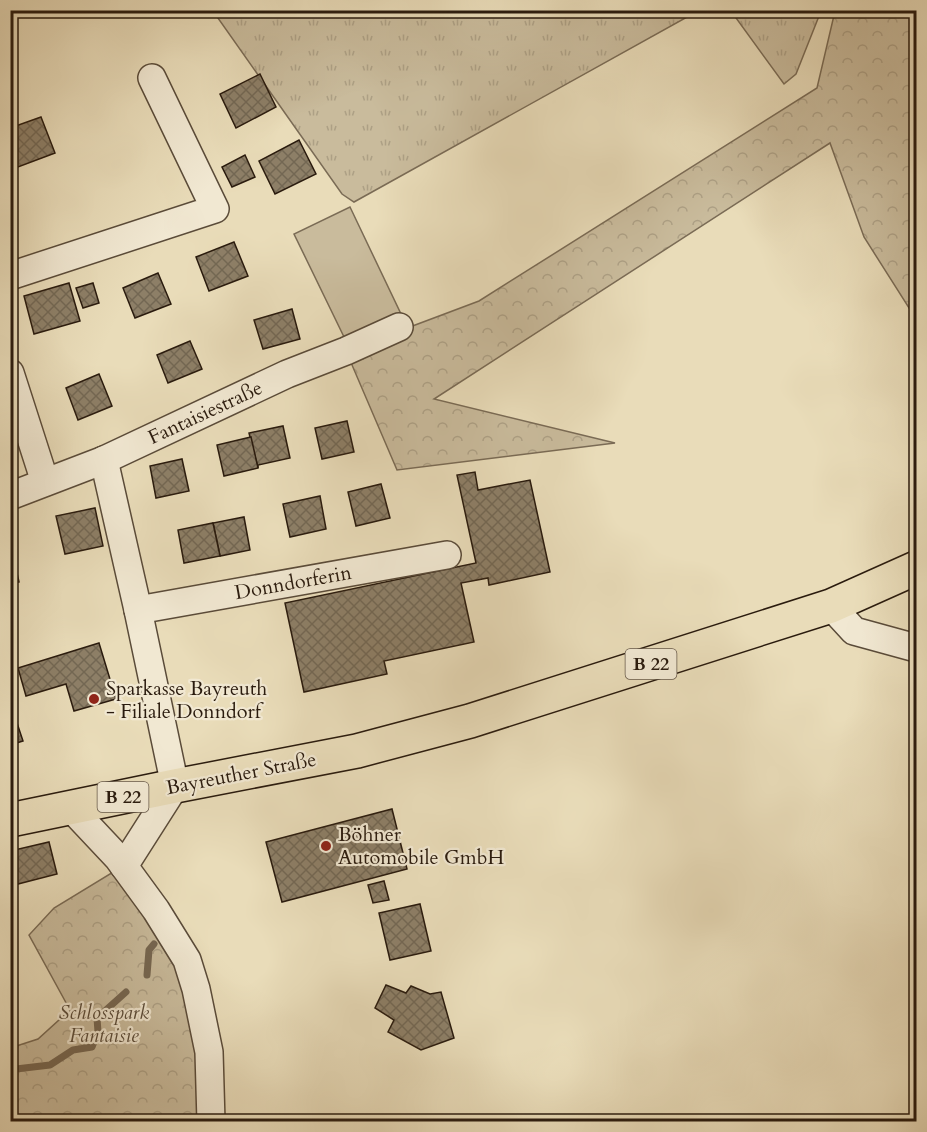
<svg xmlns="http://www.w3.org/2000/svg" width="927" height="1132" viewBox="0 0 927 1132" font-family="Cardo,serif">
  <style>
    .grass { fill: url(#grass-tufts); stroke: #7a6b55; stroke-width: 1.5 }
    .forest { fill: url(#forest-crowns); stroke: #7a6b55; stroke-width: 1.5 }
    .pitch { fill: #c9bb9c; stroke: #7a6b55; stroke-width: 1.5 }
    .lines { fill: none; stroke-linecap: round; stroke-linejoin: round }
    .stream { stroke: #766752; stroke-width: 7 }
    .building { fill: url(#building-cross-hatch); stroke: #2a1b0e; stroke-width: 1.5 }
    .street-casing { stroke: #5a4b39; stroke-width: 30 }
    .primary-casing { stroke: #2a1b0e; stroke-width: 36 }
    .street { stroke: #f1e8d2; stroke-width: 27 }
    .primary { stroke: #e9dcb9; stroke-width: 33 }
    .poi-dot { fill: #8f2418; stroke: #f1e8d2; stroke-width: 2 }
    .labels { text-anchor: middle; stroke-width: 4.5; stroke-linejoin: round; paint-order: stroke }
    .shield { fill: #f1e8d2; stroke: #665849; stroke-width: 1.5 }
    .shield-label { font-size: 18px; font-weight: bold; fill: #2a1b0e }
    .street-label { font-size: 20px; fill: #2a1b0e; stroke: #f1e8d2 }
    .poi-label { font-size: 20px; fill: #2a1b0e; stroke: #f1e8d2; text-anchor: start }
    .park-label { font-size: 20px; font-style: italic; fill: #5a4b39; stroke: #f1e8d2 }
  </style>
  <defs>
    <pattern id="grass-tufts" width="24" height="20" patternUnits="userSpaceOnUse" patternTransform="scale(1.5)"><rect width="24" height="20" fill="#c9bb9c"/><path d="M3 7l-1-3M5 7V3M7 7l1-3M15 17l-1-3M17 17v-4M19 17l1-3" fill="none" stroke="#ada085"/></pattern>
    <pattern id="forest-crowns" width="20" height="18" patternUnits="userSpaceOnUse" patternTransform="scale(1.5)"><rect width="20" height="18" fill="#c9bb9c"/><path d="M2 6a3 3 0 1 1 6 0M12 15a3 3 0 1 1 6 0" fill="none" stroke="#ada085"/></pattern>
    <pattern id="building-cross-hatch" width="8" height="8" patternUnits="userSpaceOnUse" patternTransform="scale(1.5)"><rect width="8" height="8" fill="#8d7f67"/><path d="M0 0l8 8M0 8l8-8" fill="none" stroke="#736753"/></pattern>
  </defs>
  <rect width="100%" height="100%" fill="#e9dcb9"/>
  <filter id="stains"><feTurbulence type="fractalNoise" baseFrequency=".00333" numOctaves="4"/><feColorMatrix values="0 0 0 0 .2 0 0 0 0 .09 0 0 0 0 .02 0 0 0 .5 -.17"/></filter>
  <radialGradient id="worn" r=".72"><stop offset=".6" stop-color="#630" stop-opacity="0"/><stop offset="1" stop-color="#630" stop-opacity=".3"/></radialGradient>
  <!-- grass -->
  <g class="grass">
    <polygon points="213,11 698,11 354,202 342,194"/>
    <polygon points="731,11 821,11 796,74 784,84"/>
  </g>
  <!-- forest -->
  <g class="forest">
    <polygon points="835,11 916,11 916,319 864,237 830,143 434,399 615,443 397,470 346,351 479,301 817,88"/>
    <polygon points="123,866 187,960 219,1121 11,1121 10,1048 38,1039 70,1010 29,935 54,908"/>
  </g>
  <!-- pitch -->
  <polygon class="pitch" points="350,207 401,314 346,341 294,234"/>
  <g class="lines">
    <!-- stream -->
    <g class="stream">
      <polyline points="147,975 149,950 154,944"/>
      <polyline points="10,1073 16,1069 50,1065 73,1050 92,1047 98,1032 97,1018 126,992"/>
    </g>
  </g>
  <!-- building -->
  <g class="building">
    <polygon points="260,74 276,107 236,128 220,94"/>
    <polygon points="41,117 55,153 10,170 10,128"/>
    <polygon points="299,140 316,174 275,194 259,161"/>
    <polygon points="245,155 255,177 232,187 222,167"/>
    <polygon points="234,242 248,276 209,291 196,257"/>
    <polygon points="158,273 171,304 135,318 123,288"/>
    <polygon points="69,283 80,321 34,334 24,296"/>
    <polygon points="93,283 99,303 83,308 76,288"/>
    <polygon points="292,309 300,339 263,349 254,320"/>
    <polygon points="190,341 202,369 168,383 157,355"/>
    <polygon points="99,374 112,406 78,420 66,388"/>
    <polygon points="347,421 354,452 322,459 315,428"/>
    <polygon points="283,426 290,458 258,465 258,468 249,433"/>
    <polygon points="251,437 258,468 224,476 217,445"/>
    <polygon points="182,459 189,491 156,498 150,466"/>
    <polygon points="475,472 478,490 530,480 550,572 489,585 488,578 461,583 474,642 384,661 387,674 304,692 285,603 476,563 457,475"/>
    <polygon points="381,484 390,518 356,526 348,492"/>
    <polygon points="320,496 326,529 290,537 283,504"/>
    <polygon points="95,508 103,546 65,554 56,516"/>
    <polygon points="244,517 250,550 220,556 213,523"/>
    <polygon points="213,523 220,556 184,563 178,530"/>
    <polygon points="10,551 12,551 19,582 10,584"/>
    <polygon points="99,643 116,699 74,711 66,684 26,696 18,668"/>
    <polygon points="12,707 17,723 10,725 10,708"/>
    <polygon points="17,723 23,741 10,745 10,725"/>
    <polygon points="392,809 407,869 282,902 266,842"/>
    <polygon points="49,842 57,874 14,885 10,871 10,851"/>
    <polygon points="384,881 389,900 373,903 368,885"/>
    <polygon points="420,904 431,951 390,960 379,913"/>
    <polygon points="386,985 406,993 411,986 430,994 441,992 454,1038 421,1050 388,1032 394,1020 375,1008"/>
  </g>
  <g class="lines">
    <!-- street casing -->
    <g class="street-casing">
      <g id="street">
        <polyline points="10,276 215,209 152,78"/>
        <polyline points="10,373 45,482"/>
        <polyline points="104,460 138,610 175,786 124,866"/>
        <polyline points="10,496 104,460 287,374 346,351 399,327"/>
        <polyline points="831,606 854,631 916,648"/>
        <polyline points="138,610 447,555"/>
        <polyline points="71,808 118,858 156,910 187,960 196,989 209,1052 211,1122"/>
      </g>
    </g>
    <!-- primary casing -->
    <g class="primary-casing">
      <polyline id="primary" points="10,820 175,786 357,751 470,721 831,606 916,568"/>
    </g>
    <!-- street -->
    <use href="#street" class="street"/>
    <!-- primary -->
    <use href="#primary" class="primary"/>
  </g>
  <!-- markers -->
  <g class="poi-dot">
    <circle cx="94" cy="699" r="6"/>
    <circle cx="326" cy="846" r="6"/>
  </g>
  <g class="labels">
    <!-- shield labels -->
    <g class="shield">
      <rect x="625.5" y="649" width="51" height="30" rx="4.5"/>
      <rect x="97.5" y="782" width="51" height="30" rx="4.5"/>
    </g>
    <g class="shield-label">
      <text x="651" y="670">B 22</text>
      <text x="123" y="803">B 22</text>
    </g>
    <!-- street labels -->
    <g class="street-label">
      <text transform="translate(205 412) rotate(-25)" y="7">Fantaisiestraße</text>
      <text transform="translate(293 582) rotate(-10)" y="7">Donndorferin</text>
      <text transform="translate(241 773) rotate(-11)" y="7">Bayreuther Straße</text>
    </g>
    <!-- poi labels -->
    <g class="poi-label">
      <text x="106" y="695">Sparkasse Bayreuth<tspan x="106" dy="23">- Filiale Donndorf</tspan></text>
      <text x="338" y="841">Böhner<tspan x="338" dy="23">Automobile GmbH</tspan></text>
    </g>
    <!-- park labels -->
    <g class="park-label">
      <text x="104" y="1019">Schlosspark<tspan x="104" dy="23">Fantaisie</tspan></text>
    </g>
  </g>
  <!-- margin -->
  <rect width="927" height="1132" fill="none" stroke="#e9dcb9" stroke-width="36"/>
  <rect x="12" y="12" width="903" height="1108" fill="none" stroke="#2a1b0e" stroke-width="3"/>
  <rect x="18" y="18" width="891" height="1096" fill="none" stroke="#2a1b0e" stroke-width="1.5"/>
  <rect width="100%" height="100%" filter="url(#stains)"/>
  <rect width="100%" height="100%" fill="url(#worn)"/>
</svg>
